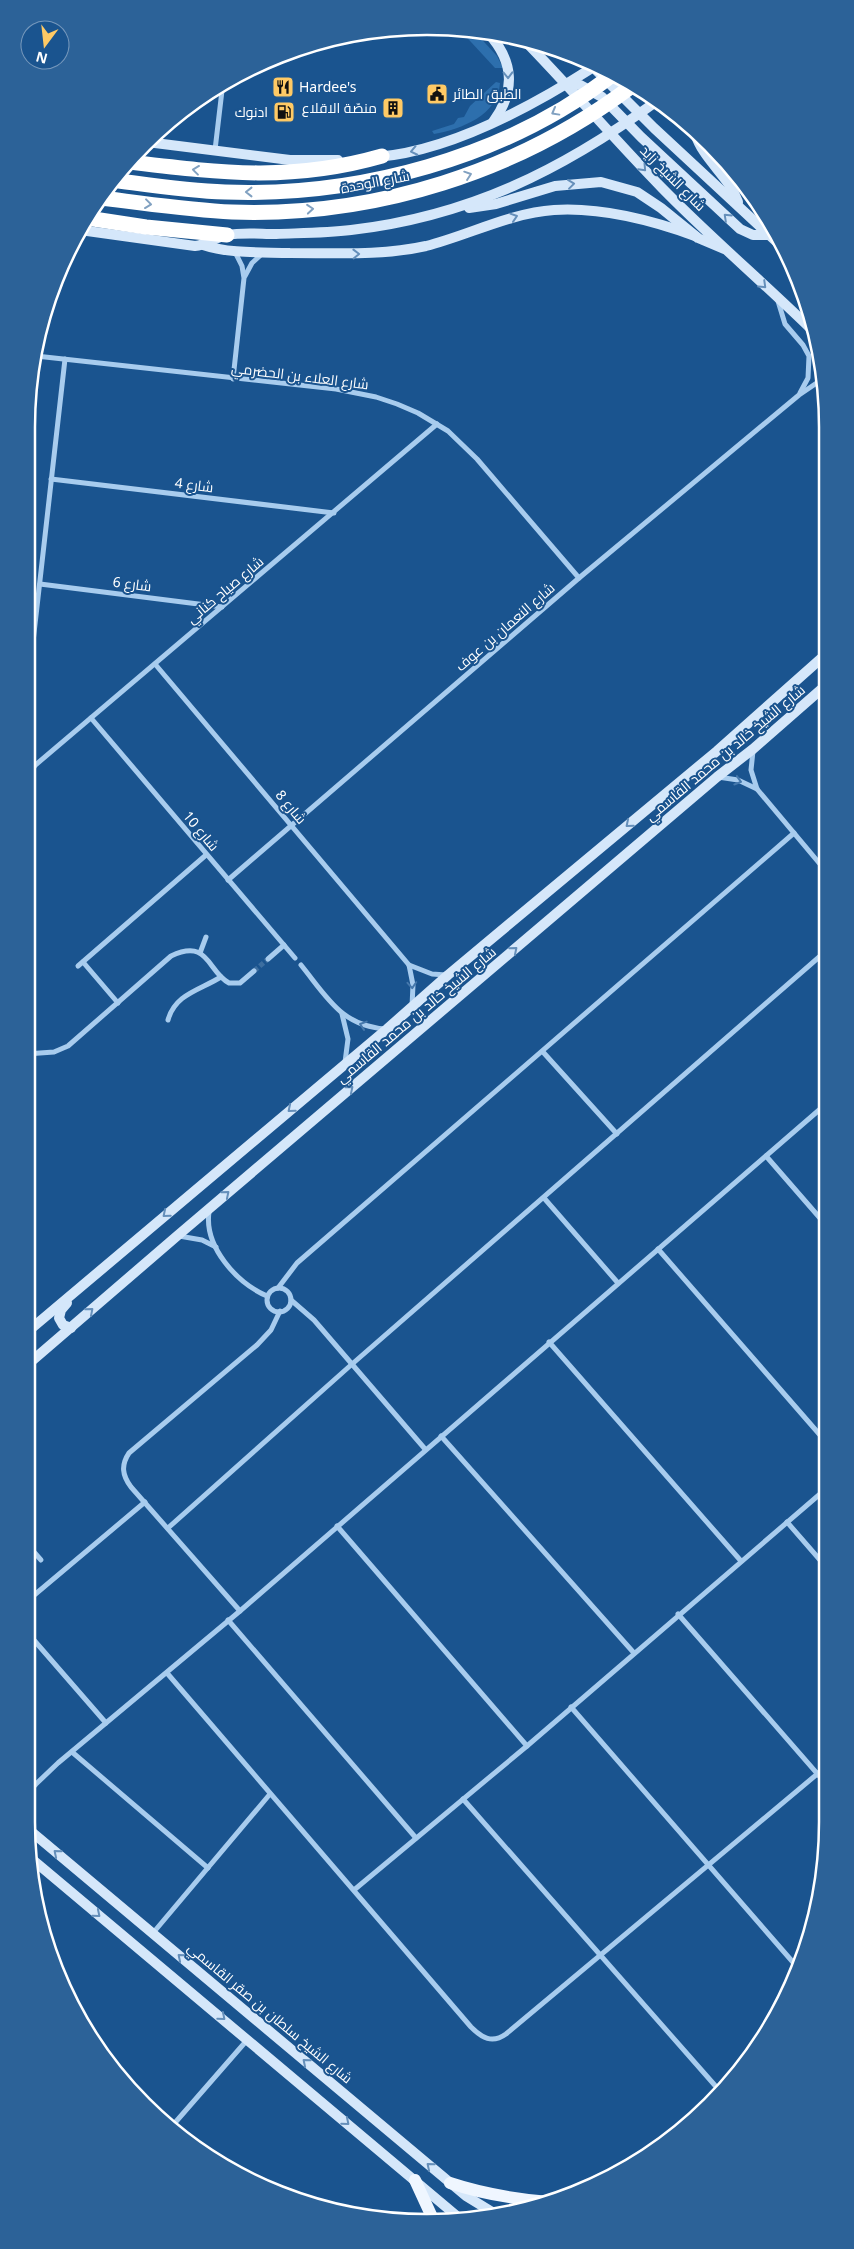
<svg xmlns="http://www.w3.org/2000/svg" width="854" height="2249" viewBox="0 0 854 2249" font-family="'Noto Sans',Cairo,sans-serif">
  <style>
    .green { fill: #2d6fad }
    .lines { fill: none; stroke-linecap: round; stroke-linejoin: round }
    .street-tunnel { stroke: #3c6ea0; stroke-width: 5; stroke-dasharray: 5 2.5; stroke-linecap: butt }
    .street { stroke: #a8ccee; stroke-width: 5 }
    .secondary { stroke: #d5e7fa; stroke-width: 10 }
    .primary { stroke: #eff6ff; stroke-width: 12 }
    .highway { stroke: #fff; stroke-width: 15 }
    .highway-bridge { stroke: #fff; stroke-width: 15 }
    .oneway { stroke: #658fba }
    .oneway2 { stroke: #81a1c1 }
    .oneway3 { stroke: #4578ac }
    .labels { text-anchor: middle; stroke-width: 4; stroke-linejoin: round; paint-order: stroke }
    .poi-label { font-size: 14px; fill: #fff; stroke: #1a548f; text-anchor: start }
    .street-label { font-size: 14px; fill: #fff; stroke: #1a548f }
    .rim { fill: none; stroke: #fff; stroke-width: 2.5 }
  </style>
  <rect width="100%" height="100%" fill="#1a548f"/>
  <!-- green -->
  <g class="green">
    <polygon points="459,29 474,31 497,56 503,68 495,68"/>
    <path d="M496 82 500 83C498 115 462 129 434 134L432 131 454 124 458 118 464 117 470 106Z"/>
  </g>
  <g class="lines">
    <!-- street-tunnel -->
    <polyline class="street-tunnel" points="254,971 268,959"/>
    <!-- street -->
    <g class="street">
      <polyline points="215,150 223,82"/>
      <polyline points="245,276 252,263 263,253"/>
      <polyline points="778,301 785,324 803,345 809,356 808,378 800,393"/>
      <polyline points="36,356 336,389 376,397 397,404 418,413 448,431 477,459 579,578"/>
      <polyline points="233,379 244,278 242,266 235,252"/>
      <polyline points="51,479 334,513"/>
      <polyline points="40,584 222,607"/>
      <polyline points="155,664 409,965 413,985 412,1006"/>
      <polyline points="26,704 65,359"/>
      <polyline points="91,718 295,958"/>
      <polyline points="26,743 34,767"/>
      <polyline points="753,751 751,770 757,789 825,870"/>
      <polyline points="26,773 437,424"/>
      <polyline points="718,777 738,780 757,789"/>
      <polyline points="228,880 579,578 799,395 824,378"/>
      <polyline points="200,953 206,937"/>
      <polyline points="268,959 284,945"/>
      <polyline points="83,962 118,1003"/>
      <path d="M301 965C327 997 342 1027 387 1029"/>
      <polyline points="409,965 432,974 446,975"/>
      <polyline points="78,966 206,855"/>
      <polyline points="342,1014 348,1039 345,1062"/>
      <path d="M168 1020C175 994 200 990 221 977"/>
      <polyline points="543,1052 617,1134"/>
      <path d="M26 1054 54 1052 68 1046 171 956C209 938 207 971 229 983H240L254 971"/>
      <polyline points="766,1156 826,1225"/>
      <polyline points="544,1198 618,1283"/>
      <path d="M209 1212C204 1247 237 1283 267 1296"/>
      <polyline points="179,1236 202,1240 216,1247"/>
      <polyline points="658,1249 827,1443"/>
      <polyline points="278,1288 297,1263 794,833"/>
      <circle cx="279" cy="1300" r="12"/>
      <polyline points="291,1300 314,1320 425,1449"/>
      <polyline points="549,1342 741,1561"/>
      <polyline points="441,1436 634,1653"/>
      <polyline points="787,1522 827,1568"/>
      <polyline points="337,1526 527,1746"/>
      <polyline points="168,1528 351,1365 826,951"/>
      <polyline points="26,1543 41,1560"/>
      <polyline points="26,1602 145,1502"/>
      <path d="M240 1611 131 1487C122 1475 121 1465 129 1453L257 1345 271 1330 280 1311"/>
      <polyline points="678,1614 828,1786"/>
      <polyline points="228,1620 416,1838"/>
      <polyline points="26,1631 106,1723"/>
      <path d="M167 1673 471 2027C482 2038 492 2044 506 2034L828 1765"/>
      <polyline points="571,1707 798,1968"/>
      <polyline points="72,1752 208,1868"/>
      <polyline points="26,1795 36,1784 58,1763 240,1611 826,1104"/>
      <polyline points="463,1799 719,2090"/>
      <polyline points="354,1890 527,1746 827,1488"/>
      <polyline points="153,1933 270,1794"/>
      <polyline points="173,2125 248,2039"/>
    </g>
    <!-- secondary -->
    <g class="secondary">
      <path d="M488 33C514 61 516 91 493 122"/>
      <path d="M523 39C571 88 615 140 663 189 711 238 763 282 812 330"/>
      <polyline points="595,69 654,128 779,244"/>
      <polyline points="567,84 580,85 602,97 641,137 740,229 753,235 770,235"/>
      <path d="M695 133C703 160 729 176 738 202"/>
      <polyline points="147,142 290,160 338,160"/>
      <path d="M377 157C450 151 531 107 592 68"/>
      <polyline points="469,208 496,204 555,186 601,182 637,192 661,208 698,238 724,249"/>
      <path d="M80 230 195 246C207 245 215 237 227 235 243 232 260 234 276 234 301 233 326 233 351 230 470 216 562 170 657 101"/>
      <path d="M203 245C230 254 262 252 290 253 336 253 382 256 426 246 469 235 510 213 554 210 601 207 651 220 695 236"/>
      <polyline points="67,1303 61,1310 59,1318 63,1325 71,1328"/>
      <polyline points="26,1333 387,1029 448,975 717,751 825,655"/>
      <polyline points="26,1366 177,1236 717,777 753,749 825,686"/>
      <polyline points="27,1828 466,2196 497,2215"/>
      <polyline points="33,1860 458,2217"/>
    </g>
    <!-- primary -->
    <g class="primary">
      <polyline points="415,2180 432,2217"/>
      <path d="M450 2183C483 2194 514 2199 549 2202"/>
    </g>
    <!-- highway -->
    <g class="highway">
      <path d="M129 162C221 173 291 182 382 156"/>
      <polyline points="87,218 146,227 227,235"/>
    </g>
    <!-- highway-bridge -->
    <g class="highway-bridge">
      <path d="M112 180C150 185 187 191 225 192 358 197 504 158 611 76"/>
      <path d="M100 198C144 203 188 210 232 212 375 217 518 172 632 86"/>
    </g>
  </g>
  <!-- one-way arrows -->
  <defs><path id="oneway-chevron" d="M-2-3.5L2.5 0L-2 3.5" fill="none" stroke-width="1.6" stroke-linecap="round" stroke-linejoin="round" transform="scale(1.25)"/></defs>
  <g class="oneway">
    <use href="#oneway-chevron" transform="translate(508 75) rotate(89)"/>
    <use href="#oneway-chevron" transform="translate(414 151) rotate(168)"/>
    <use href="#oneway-chevron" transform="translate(643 168) rotate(47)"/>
    <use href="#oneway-chevron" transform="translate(571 184) rotate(-7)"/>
    <use href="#oneway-chevron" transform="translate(514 217) rotate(-18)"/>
    <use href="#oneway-chevron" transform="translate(727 217) rotate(-137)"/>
    <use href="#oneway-chevron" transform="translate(356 254) rotate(-1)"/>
    <use href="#oneway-chevron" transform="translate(763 285) rotate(44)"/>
    <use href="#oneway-chevron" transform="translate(629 824) rotate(140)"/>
    <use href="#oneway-chevron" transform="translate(514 950) rotate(-40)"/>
    <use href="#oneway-chevron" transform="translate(350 1089) rotate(-40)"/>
    <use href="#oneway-chevron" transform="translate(291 1109) rotate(140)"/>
    <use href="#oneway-chevron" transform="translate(226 1194) rotate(-40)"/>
    <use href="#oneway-chevron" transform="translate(166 1214) rotate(140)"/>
    <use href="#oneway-chevron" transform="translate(90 1311) rotate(-41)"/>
    <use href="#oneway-chevron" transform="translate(57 1853) rotate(-140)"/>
    <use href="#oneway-chevron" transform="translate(97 1914) rotate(40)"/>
    <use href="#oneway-chevron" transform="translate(181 1957) rotate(-140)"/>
    <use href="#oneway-chevron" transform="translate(222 2017) rotate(40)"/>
    <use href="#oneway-chevron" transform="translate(306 2062) rotate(-140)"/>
    <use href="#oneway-chevron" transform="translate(346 2122) rotate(40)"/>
    <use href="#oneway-chevron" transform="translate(430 2166) rotate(-140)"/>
  </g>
  <g class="oneway2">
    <use href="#oneway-chevron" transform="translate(555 112) rotate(151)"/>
    <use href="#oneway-chevron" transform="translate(196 170) rotate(-173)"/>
    <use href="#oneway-chevron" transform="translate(468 175) rotate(-19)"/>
    <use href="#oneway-chevron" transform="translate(249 192) rotate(-180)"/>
    <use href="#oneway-chevron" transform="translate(148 204) rotate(7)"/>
    <use href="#oneway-chevron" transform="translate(310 209) rotate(-5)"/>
  </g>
  <g class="oneway3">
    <use href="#oneway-chevron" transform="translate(738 781) rotate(17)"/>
    <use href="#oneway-chevron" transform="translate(412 985) rotate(86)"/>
    <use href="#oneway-chevron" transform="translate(363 1025) rotate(-162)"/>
  </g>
  <!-- icons -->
  <defs>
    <g id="restaurant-square" transform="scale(1.125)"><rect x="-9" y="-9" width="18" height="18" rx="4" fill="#ffca65" stroke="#1a548f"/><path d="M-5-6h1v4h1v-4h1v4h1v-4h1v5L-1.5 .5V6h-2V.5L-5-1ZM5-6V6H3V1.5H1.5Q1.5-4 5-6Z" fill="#111"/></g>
    <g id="civic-square" transform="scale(1.125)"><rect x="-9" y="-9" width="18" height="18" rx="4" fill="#ffca65" stroke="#1a548f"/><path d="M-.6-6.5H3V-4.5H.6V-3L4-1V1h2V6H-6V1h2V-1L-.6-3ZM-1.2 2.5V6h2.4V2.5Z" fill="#111"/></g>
    <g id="building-square" transform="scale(1.125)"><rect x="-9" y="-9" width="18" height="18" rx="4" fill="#ffca65" stroke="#1a548f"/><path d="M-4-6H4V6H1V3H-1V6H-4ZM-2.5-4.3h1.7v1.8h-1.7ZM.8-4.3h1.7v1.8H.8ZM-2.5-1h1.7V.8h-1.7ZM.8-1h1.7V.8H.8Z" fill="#111"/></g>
    <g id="fuel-square" transform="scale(1.125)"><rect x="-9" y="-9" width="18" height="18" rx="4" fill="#ffca65" stroke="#1a548f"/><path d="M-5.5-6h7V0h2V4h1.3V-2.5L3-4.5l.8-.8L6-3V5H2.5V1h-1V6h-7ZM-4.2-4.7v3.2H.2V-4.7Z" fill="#111"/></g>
  </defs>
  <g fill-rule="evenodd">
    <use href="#restaurant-square" x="283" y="87"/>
    <use href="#civic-square" x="437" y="94"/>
    <use href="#building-square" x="393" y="108"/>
    <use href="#fuel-square" x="284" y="112"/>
  </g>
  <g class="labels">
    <!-- poi labels -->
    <g class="poi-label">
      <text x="299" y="92">Hardee's</text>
      <text x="453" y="99">الطبق الطائر</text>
      <text x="377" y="113" text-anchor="end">منصّة الاقلاع</text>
      <text x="268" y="117" text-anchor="end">ادنوك</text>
    </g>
    <!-- street labels -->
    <g class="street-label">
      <text transform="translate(673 178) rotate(45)" y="5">شارع الشيخ زايد</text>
      <text transform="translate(375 182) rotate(-11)" y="5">شارع الوحدة</text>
      <text transform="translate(300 376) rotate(7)" y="5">شارع العلاء بن الحضرمي</text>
      <text transform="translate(194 485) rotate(7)" y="5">شارع 4</text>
      <text transform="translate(132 584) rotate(7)" y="5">شارع 6</text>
      <text transform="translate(225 590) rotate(-40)" y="5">شارع صياح كناني</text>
      <text transform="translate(505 627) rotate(-41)" y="5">شارع النعمان بن عوف</text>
      <text transform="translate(725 753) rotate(-40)" y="5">شارع الشيخ خالد بن محمد القاسمي</text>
      <text transform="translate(291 807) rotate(50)" y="5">شارع 8</text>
      <text transform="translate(201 831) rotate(50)" y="5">شارع 10</text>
      <text transform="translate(416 1015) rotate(-40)" y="5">شارع الشيخ خالد بن محمد القاسمي</text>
      <text transform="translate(270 2013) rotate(40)" y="5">شارع الشيخ سلطان بن صقر القاسمي</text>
    </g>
  </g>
  <!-- crop -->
  <path d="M0 0H854V2249H0ZM427 35H427A392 392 0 0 1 819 427V1822A392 392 0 0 1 427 2214H427A392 392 0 0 1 35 1822V427A392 392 0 0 1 427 35Z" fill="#2c6298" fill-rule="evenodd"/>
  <path class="rim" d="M427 35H427A392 392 0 0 1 819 427V1822A392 392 0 0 1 427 2214H427A392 392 0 0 1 35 1822V427A392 392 0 0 1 427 35Z"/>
  <!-- north arrow -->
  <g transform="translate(45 45) rotate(195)"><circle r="24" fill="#1a548f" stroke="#7698bc"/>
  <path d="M0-4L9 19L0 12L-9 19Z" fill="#ffca65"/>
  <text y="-8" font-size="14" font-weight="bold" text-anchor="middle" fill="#ffffff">N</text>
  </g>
</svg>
